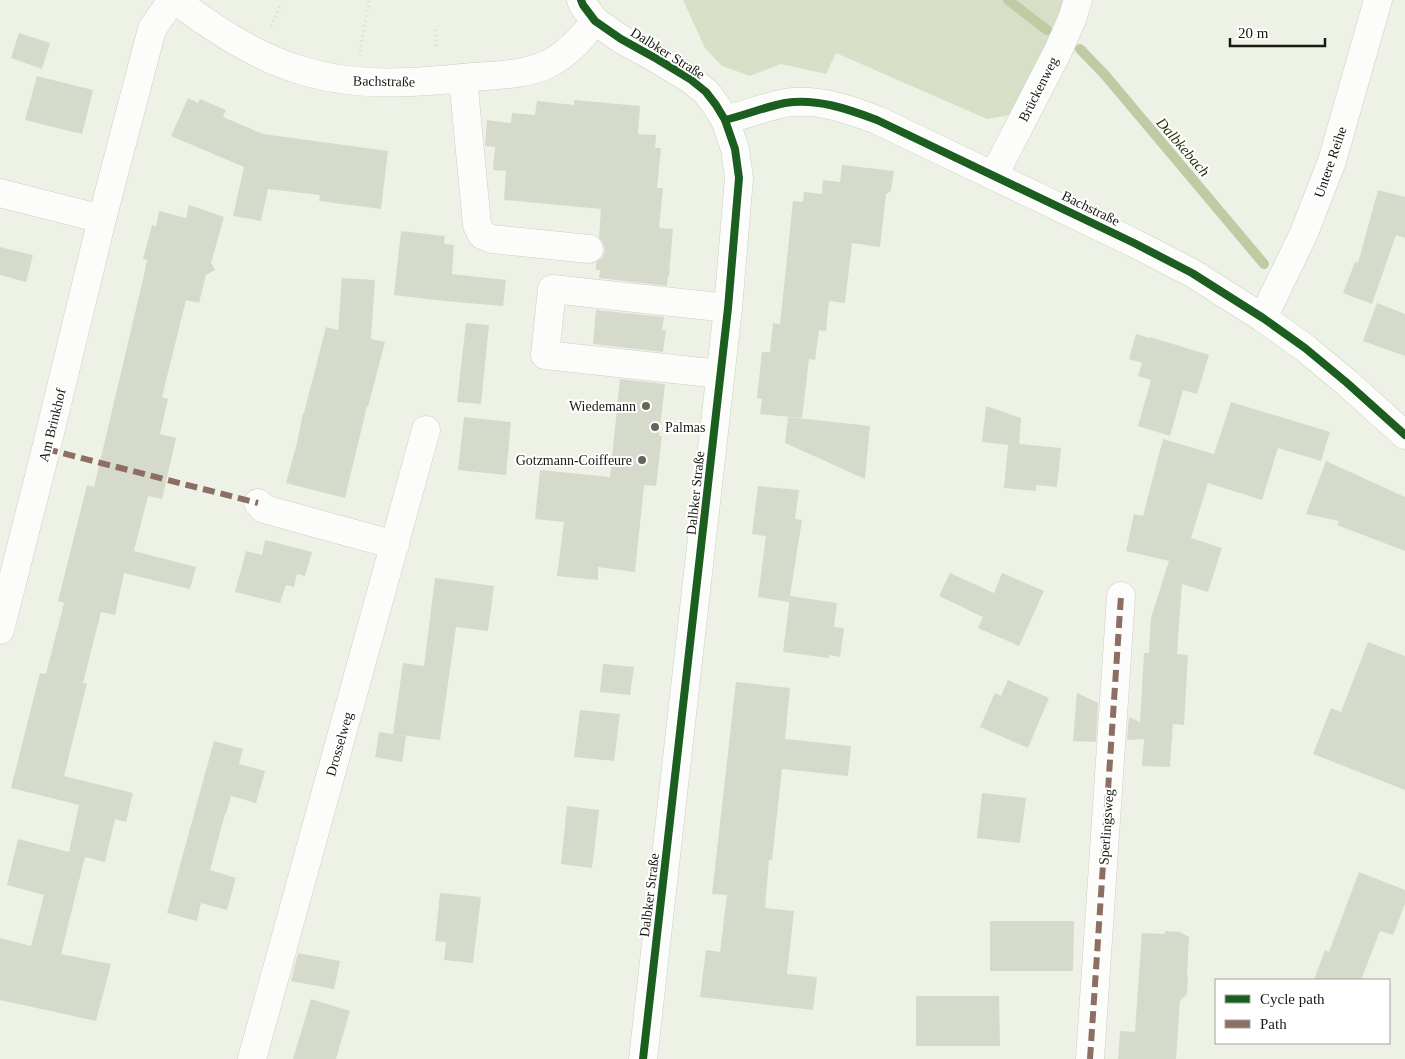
<svg xmlns="http://www.w3.org/2000/svg" width="1405" height="1059" viewBox="0 0 1405 1059" font-family="Georgia,serif">
  <style>
    .green { fill: #d7e0c7 }
    .lines { fill: none; stroke-linecap: round; stroke-linejoin: round }
    .stream { stroke: #becba3; stroke-width: 10 }
    .building { fill: #d6dacb }
    .minor-casing { stroke: #cbcec5; stroke-width: 29 }
    .path { stroke: #d7d8d5; stroke-width: 3; stroke-dasharray: 1 4; stroke-linecap: butt }
    .minor { stroke: #fcfdfb; stroke-width: 28 }
    .quiet { stroke: #8d6e63; stroke-width: 6; stroke-dasharray: 12 6; stroke-linecap: butt }
    .cycleway-casing { stroke: #fff; stroke-width: 11 }
    .cycleway { stroke: #1b5e20; stroke-width: 8 }
    .poi-dot { fill: #62665c; stroke: #fff; stroke-width: 2 }
    .labels { text-anchor: middle; stroke-width: 4; stroke-linejoin: round; paint-order: stroke }
    .street-label { font-size: 14px; fill: #171a12; stroke: #fff }
    .poi-label { font-size: 14px; fill: #171a12; stroke: #fff; text-anchor: end }
    .water-label { font-size: 15px; font-style: italic; fill: #29320a; stroke: #fff }
  </style>
  <rect width="100%" height="100%" fill="#eef2e6"/>
  <!-- green -->
  <polygon class="green" points="683,0 1064,0 1042,54 1010,115 987,119 836,53 826,74 781,64 750,76 722,66 705,48"/>
  <g class="lines">
    <!-- stream -->
    <g class="stream">
      <polyline points="1008,0 1047,30"/>
      <polyline points="1080,49 1105,75 1264,264"/>
    </g>
  </g>
  <!-- building -->
  <g class="building">
    <polygon points="19,33 50,43 42,69 11,58"/>
    <polygon points="37,76 93,90 82,134 25,120"/>
    <polygon points="188,98 198,103 200,99 226,110 223,117 263,134 388,151 381,209 319,201 320,195 268,189 261,221 233,216 244,167 171,136"/>
    <polygon points="574,100 640,106 638,134 656,135 655,148 661,148 657,188 663,188 659,228 673,229 669,276 668,276 667,286 599,278 600,270 596,270 596,262 602,258 605,250 603,243 599,237 601,209 504,200 506,171 493,170 495,147 485,146 487,120 511,123 512,113 535,115 537,101 574,105"/>
    <polygon points="842,165 894,171 891,191 886,194 880,247 852,243 845,303 829,301 826,331 819,330 815,360 809,359 802,418 760,414 762,399 757,398 762,352 770,352 773,323 780,324 793,201 803,202 804,192 822,194 823,180 840,182"/>
    <polygon points="1378,190 1405,197 1405,238 1396,235 1372,304 1343,293 1355,262 1358,263"/>
    <polygon points="189,205 224,217 211,263 215,270 206,275 199,303 186,300 162,397 168,399 160,434 176,438 162,499 148,496 134,551 196,567 190,589 124,573 115,615 101,612 83,683 87,683 64,776 133,793 126,822 115,819 105,862 85,857 61,954 111,964 96,1021 0,1000 0,938 31,946 44,895 7,885 18,839 69,852 79,805 11,788 40,673 46,674 64,603 58,601 87,485 94,487 144,275 147,260 143,259 152,225 156,226 159,211 186,218"/>
    <polygon points="401,231 445,236 444,244 454,245 452,274 506,280 503,306 444,301 394,295"/>
    <polygon points="0,247 33,255 26,282 0,275"/>
    <polygon points="342,278 375,280 371,339 385,342 368,407 367,406 345,498 286,483 297,443 303,413 304,413 326,327 338,330"/>
    <polygon points="1377,303 1405,314 1405,356 1363,341"/>
    <polygon points="596,310 664,317 662,330 666,330 663,352 593,344"/>
    <polygon points="466,323 489,325 481,404 457,402"/>
    <polygon points="1136,334 1149,338 1150,337 1209,355 1197,394 1183,390 1170,436 1138,426 1151,380 1138,376 1142,363 1129,359"/>
    <polygon points="620,379 665,384 659,436 662,436 656,486 644,485 635,572 598,567 598,580 557,576 564,522 535,519 540,470 610,477"/>
    <polygon points="1231,402 1330,432 1321,461 1278,448 1262,500 1208,483 1191,538 1222,548 1208,592 1182,584 1177,654 1188,655 1184,725 1173,724 1172,736 1175,737 1172,737 1170,767 1142,766 1144,739 1127,740 1129,717 1140,722 1144,653 1149,653 1151,618 1169,561 1126,551 1134,514 1143,516 1163,439 1214,454"/>
    <polygon points="986,406 1021,418 1019,444 1061,448 1057,487 1036,485 1036,491 1004,488 1008,445 982,442"/>
    <polygon points="464,417 511,422 506,475 458,470"/>
    <polygon points="788,417 870,426 865,479 785,443"/>
    <polygon points="1326,461 1405,497 1405,551 1337,525 1339,521 1306,514"/>
    <polygon points="758,486 799,490 795,519 802,520 789,602 758,597 766,536 752,534"/>
    <polygon points="265,540 312,552 305,576 297,574 294,587 286,585 280,603 235,592 246,551 262,555"/>
    <polygon points="950,573 994,593 1002,573 1044,591 1019,646 978,628 983,617 939,596"/>
    <polygon points="435,578 494,586 488,631 456,627 440,740 393,734 403,663 424,666"/>
    <polygon points="790,596 837,603 834,627 844,628 840,657 830,655 829,658 783,652"/>
    <polygon points="1368,642 1405,656 1405,790 1313,754 1331,708 1341,712"/>
    <polygon points="603,664 634,667 630,695 600,692"/>
    <polygon points="1008,680 1049,698 1028,748 980,727 995,693 1001,696"/>
    <polygon points="736,682 790,688 785,739 851,746 848,776 782,769 772,860 769,860 765,908 794,911 787,974 817,977 813,1010 700,997 706,950 720,952 727,895 712,894"/>
    <polygon points="1077,693 1098,703 1096,742 1073,741"/>
    <polygon points="580,710 620,714 614,761 574,757"/>
    <polygon points="379,732 406,736 402,762 375,757"/>
    <polygon points="214,741 243,749 239,764 265,771 256,803 231,796 226,814 225,814 210,870 236,878 227,910 201,903 197,921 167,913"/>
    <polygon points="982,793 1026,798 1020,843 977,838"/>
    <polygon points="567,806 599,810 592,868 561,864"/>
    <polygon points="1359,872 1405,890 1405,904 1393,935 1380,931 1361,980 1314,980 1325,950 1329,952"/>
    <polygon points="440,893 481,897 473,963 444,960 446,942 435,941"/>
    <polygon points="990,921 1074,921 1073,971 990,971"/>
    <polygon points="1165,931 1180,932 1189,937 1187,976 1188,976 1187,994 1180,1001 1176,1059 1118,1059 1120,1031 1135,1032 1142,933 1165,934"/>
    <polygon points="298,953 340,961 334,989 291,981"/>
    <polygon points="916,996 999,996 1000,1046 916,1046"/>
    <polygon points="311,999 350,1011 336,1059 293,1059"/>
  </g>
  <g class="lines">
    <!-- minor casing -->
    <g class="minor-casing">
      <g id="minor">
        <path d="M175 0C213 28 254 56 300 70 357 88 415 83 473 77 498 75 525 75 548 64 567 55 582 38 595 21"/>
        <polyline points="581,0 583,5 595,21 621,39 657,59 690,79 706,92 716,105 725,120 735,149 739,178 728,308 643,1059"/>
        <polyline points="463,78 477,225 482,235 492,239 589,249"/>
        <path d="M725 120C745 115 765 107 785 103 817 98 848 109 877 120L1134 243 1192 273 1263 318 1305 348 1346 382 1405 435"/>
        <polyline points="994,175 1058,51 1072,19 1078,0"/>
        <polyline points="0,193 102,219"/>
        <polyline points="1263,318 1304,233 1332,161 1378,0"/>
        <polyline points="720,374 545,355 552,289 728,308"/>
        <polyline points="258,503 264,509 395,545"/>
        <polyline points="0,630 46,449 102,219 152,29 172,0"/>
        <polyline points="252,1059 426,430"/>
        <polyline points="1090,1059 1121,596"/>
      </g>
    </g>
    <!-- path -->
    <g class="path">
      <polyline points="271,26 280,6"/>
      <polyline points="435,30 437,49"/>
      <polyline points="360,51 369,0"/>
    </g>
    <!-- minor -->
    <use href="#minor" class="minor"/>
    <!-- quiet -->
    <g class="quiet">
      <polyline points="46,449 258,503"/>
      <polyline points="1090,1059 1121,596"/>
    </g>
    <!-- cycleway casing -->
    <g class="cycleway-casing">
      <g id="cycleway">
        <polyline points="581,0 583,5 595,21 621,39 657,59 690,79 706,92 716,105 725,120 735,149 739,178 728,308 643,1059"/>
        <path d="M725 120C745 115 765 107 785 103 817 98 848 109 877 120L1134 243 1192 273 1263 318 1305 348 1346 382 1405 435"/>
      </g>
    </g>
    <!-- cycleway -->
    <use href="#cycleway" class="cycleway"/>
  </g>
  <!-- markers -->
  <g class="poi-dot">
    <circle cx="646" cy="406" r="5"/>
    <circle cx="655" cy="427" r="5"/>
    <circle cx="642" cy="460" r="5"/>
  </g>
  <g class="labels">
    <!-- street labels -->
    <g class="street-label">
      <text transform="translate(668 53) rotate(32)" y="5">Dalbker Straße</text>
      <text transform="translate(384 81) rotate(1)" y="5">Bachstraße</text>
      <text transform="translate(1038 89) rotate(-63)" y="5">Brückenweg</text>
      <text transform="translate(1330 162) rotate(-71)" y="5">Untere Reihe</text>
      <text transform="translate(1091 208) rotate(26)" y="5">Bachstraße</text>
      <text transform="translate(52 425) rotate(-76)" y="5">Am Brinkhof</text>
      <text transform="translate(695 493) rotate(-84)" y="5">Dalbker Straße</text>
      <text transform="translate(339 744) rotate(-74)" y="5">Drosselweg</text>
      <text transform="translate(1106 827) rotate(-86)" y="5">Sperlingsweg</text>
      <text transform="translate(649 895) rotate(-83)" y="5">Dalbker Straße</text>
    </g>
    <!-- poi labels -->
    <g class="poi-label">
      <text x="636" y="411">Wiedemann</text>
      <text x="665" y="432" text-anchor="start">Palmas</text>
      <text x="632" y="465">Gotzmann-Coiffeure</text>
    </g>
    <!-- water labels -->
    <g class="water-label">
      <text transform="translate(1183 147) rotate(49)" y="5">Dalbkebach</text>
    </g>
  </g>
  <!-- legend -->
  <rect x="1215" y="979" width="175" height="65" fill="#ffffff" stroke="#a2a3a0"/>
  <rect x="1225" y="995" width="25" height="8" fill="#1b5e20" stroke="#a2a3a0"/>
  <text x="1260" y="1004" font-size="15" fill="#171a12">Cycle path</text>
  <rect x="1225" y="1020" width="25" height="8" fill="#8d6e63" stroke="#a2a3a0"/>
  <text x="1260" y="1029" font-size="15" fill="#171a12">Path</text>
  <!-- scale -->
  <path d="M1230 38v8h95v-8" fill="none" stroke="#171a12" stroke-width="2.5"/>
  <text x="1238" y="38" font-size="15" fill="#171a12" stroke="#ffffff" stroke-width="4" paint-order="stroke">20 m</text>
</svg>
